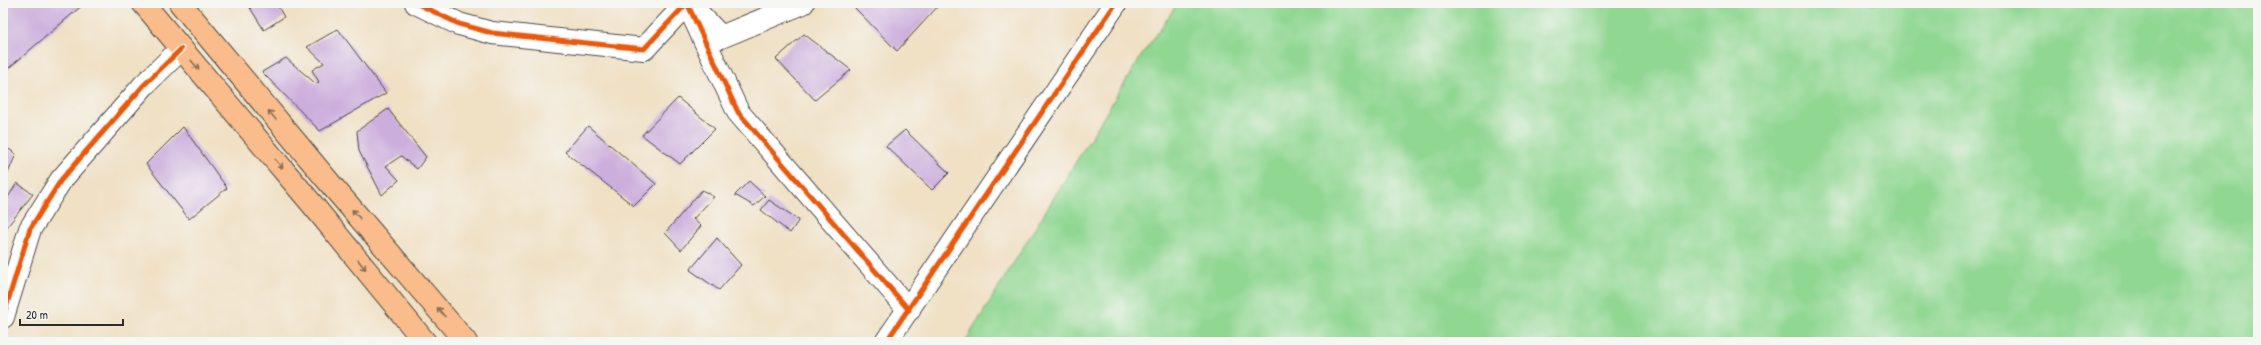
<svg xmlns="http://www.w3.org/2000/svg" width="2261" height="345" viewBox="0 0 2261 345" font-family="'Patrick Hand',sans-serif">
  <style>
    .green { fill: #90d792; stroke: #5e815e }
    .building { fill: #ccaedd }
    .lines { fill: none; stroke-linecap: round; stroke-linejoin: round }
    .street-casing { stroke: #494642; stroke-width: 24 }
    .highway-casing { stroke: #494642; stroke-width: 24 }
    .street { stroke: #fff; stroke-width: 22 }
    .highway { stroke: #f9bc8a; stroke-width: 22 }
    .cycleway-casing { stroke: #f6f6f2; stroke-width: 8 }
    .cycleway { stroke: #e8590c; stroke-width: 5 }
    .oneway { stroke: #886c56 }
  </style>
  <rect width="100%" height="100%" fill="#f6f6f2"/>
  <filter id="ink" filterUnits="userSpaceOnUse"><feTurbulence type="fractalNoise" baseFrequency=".025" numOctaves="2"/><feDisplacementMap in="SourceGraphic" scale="8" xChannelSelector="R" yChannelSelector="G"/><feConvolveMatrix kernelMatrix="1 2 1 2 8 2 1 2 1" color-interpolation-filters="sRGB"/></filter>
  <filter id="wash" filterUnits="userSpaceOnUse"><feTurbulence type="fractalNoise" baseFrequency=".012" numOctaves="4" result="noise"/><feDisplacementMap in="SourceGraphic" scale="16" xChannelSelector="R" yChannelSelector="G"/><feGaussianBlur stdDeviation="0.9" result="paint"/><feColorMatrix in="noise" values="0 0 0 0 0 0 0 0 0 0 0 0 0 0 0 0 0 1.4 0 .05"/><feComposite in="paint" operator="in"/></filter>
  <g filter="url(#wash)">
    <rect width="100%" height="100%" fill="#f0e0c4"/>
    <!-- green -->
    <polygon class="green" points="1178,3 2258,3 2258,342 965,342 1140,58"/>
    <g id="blocks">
      <!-- building -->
      <g class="building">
        <polygon points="3,3 85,3 3,73"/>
        <polygon points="247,3 276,3 284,17 264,30"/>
        <polygon points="854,3 941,3 897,51 852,5"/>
        <polygon points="338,29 386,93 320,131 262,72 286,58 315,83 319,82 312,70 324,63 307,47"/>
        <polygon points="804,34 851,70 815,100 776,59"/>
        <polygon points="678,98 715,129 680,164 642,135"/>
        <polygon points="388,109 426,157 417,169 401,156 386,166 399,180 382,195 359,151 357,131"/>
        <polygon points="588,126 656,184 634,206 565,152"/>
        <polygon points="183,127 227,188 189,219 146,164"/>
        <polygon points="905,130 949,173 932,190 886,146"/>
        <polygon points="3,145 16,154 3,185"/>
        <polygon points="749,181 765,196 754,206 735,195"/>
        <polygon points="17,183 33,194 3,232 3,205"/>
        <polygon points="702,190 714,197 693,219 701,226 681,250 665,233"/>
        <polygon points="769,200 799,220 790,233 761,210"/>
        <polygon points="717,238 741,265 719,290 690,270"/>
      </g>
    </g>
  </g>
  <g filter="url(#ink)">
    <use href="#blocks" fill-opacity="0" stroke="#494642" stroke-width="1"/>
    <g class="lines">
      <!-- street casing -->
      <g class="street-casing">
        <g id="street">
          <polyline points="416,3 459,24 492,33 644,49 687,3"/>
          <polyline points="687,3 738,112 909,310"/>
          <polyline points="699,14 721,37 803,3"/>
          <polyline points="3,317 30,229 61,180 144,85 181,49"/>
          <polyline points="886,342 1116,3"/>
        </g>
      </g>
      <!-- highway casing -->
      <g class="highway-casing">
        <g id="highway">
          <polyline points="143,3 312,204 425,342"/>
          <polyline points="180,3 333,187 466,342"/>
        </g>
      </g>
      <!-- street -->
      <use href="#street" class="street"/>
      <!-- highway -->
      <use href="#highway" class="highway"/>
      <!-- cycleway casing -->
      <g class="cycleway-casing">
        <g id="cycleway">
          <polyline points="416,3 459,24 492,33 644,49 687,3"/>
          <polyline points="687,3 738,112 909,310"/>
          <polyline points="3,317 30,229 61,180 144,85 181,49"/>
          <polyline points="886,342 1116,3"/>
        </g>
      </g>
      <!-- cycleway -->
      <use href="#cycleway" class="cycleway"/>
    </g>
    <!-- one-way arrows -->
    <defs><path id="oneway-shaft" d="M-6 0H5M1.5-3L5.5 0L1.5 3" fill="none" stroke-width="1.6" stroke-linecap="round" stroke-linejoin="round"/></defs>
    <g class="oneway">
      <use href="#oneway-shaft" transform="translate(195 65) rotate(50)"/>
      <use href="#oneway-shaft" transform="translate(272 115) rotate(-130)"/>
      <use href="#oneway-shaft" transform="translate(279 164) rotate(50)"/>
      <use href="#oneway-shaft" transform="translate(356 214) rotate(-131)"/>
      <use href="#oneway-shaft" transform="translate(362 265) rotate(51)"/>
      <use href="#oneway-shaft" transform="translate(441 312) rotate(-131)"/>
    </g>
  </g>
  <!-- margin -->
  <rect width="2261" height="345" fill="none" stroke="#f6f6f2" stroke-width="16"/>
  <!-- scale -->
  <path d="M20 319v6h103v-6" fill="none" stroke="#2b2b2b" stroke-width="2"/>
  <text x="26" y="319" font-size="12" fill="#2b2b2b" stroke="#f6f6f2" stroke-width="3" paint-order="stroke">20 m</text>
</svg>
